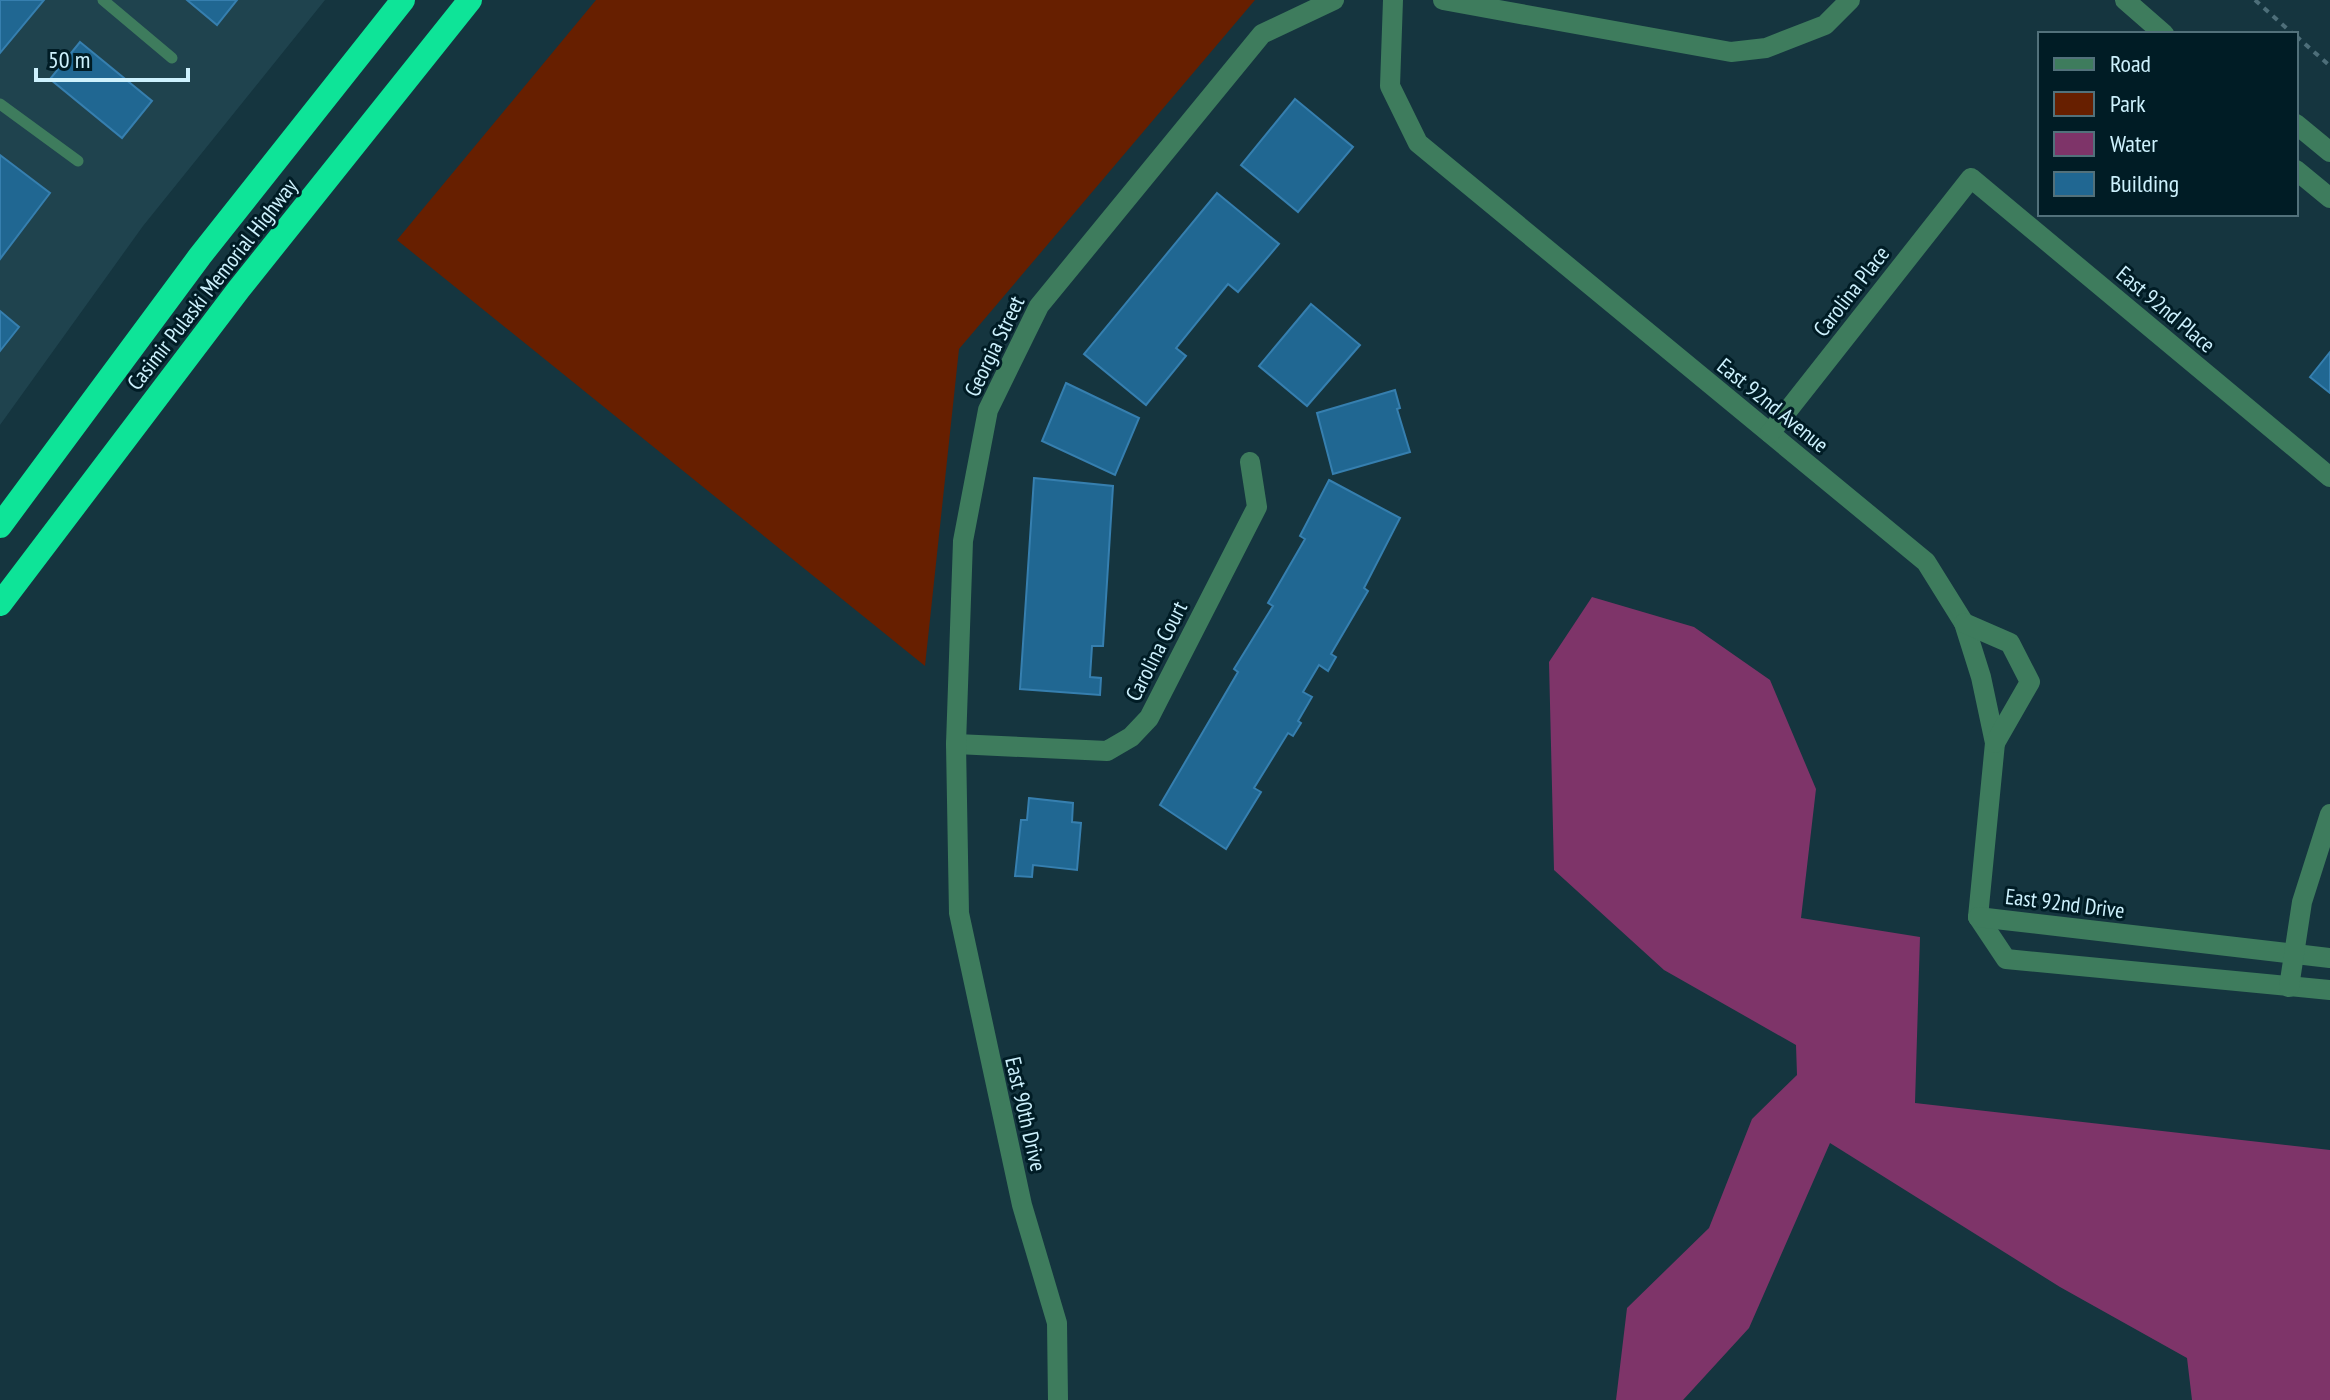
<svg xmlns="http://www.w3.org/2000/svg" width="2330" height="1400" viewBox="0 0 2330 1400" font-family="'PT Sans Narrow',sans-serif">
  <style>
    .built { fill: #1f434e }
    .green { fill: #671f00 }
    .water { fill: #7e3469 }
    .building { fill: #206792; stroke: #367faf; stroke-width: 2 }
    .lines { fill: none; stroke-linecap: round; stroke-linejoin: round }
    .path { stroke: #4d6e79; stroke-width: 4; stroke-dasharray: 6 6; stroke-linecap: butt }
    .service { stroke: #3e7c5d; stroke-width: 11 }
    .minor { stroke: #3e7c5d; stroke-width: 20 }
    .tertiary { stroke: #3e7c5d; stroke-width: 20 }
    .motorway { stroke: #0ee498; stroke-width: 24 }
    .labels { text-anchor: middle; stroke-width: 6; stroke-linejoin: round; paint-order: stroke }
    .street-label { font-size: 22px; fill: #cdf1fd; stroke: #001c25 }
  </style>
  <rect width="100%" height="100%" fill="#15353f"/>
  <!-- built -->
  <polygon class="built" points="0,0 325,0 143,226 0,425"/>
  <!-- green -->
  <polygon class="green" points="596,0 1255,0 959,349 925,666 397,240"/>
  <!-- water -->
  <polygon class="water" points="1592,597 1694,627 1770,680 1816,789 1801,918 1920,937 1915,1103 2330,1150 2330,1400 2192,1400 2187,1358 2060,1287 1830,1143 1749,1328 1683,1400 1616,1400 1627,1308 1709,1228 1752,1119 1797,1075 1796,1045 1664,970 1554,870 1549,662"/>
  <!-- building -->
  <g class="building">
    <polygon points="0,0 44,0 0,53"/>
    <polygon points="187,0 237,0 217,25"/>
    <polygon points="80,42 152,101 122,138 50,79"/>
    <polygon points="1295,99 1353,147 1298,212 1241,165"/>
    <polygon points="0,155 50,193 0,259"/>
    <polygon points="1217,193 1279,244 1238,292 1228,284 1176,348 1186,356 1146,405 1084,354"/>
    <polygon points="1311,304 1360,345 1307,406 1259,366"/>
    <polygon points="0,311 19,327 0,351"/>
    <polygon points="2330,352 2330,393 2310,377"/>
    <polygon points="1066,383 1139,418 1115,475 1042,441"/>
    <polygon points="1395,390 1400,408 1397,409 1410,452 1333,474 1317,413"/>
    <polygon points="1034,478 1113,486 1103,646 1092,646 1090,677 1101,678 1100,695 1020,689"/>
    <polygon points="1329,480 1400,518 1364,588 1368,591 1331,654 1336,657 1328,671 1319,665 1303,692 1312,697 1298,721 1301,723 1293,736 1288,733 1254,788 1261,792 1226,849 1160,805 1238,672 1234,669 1273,606 1268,603 1305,539 1300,536"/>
    <polygon points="1029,798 1073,803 1072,822 1081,823 1077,870 1033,865 1032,877 1015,876 1021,820 1027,820"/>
  </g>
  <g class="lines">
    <!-- path -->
    <g class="path">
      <polyline points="2255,0 2293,34"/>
      <polyline points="2296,36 2330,66"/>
    </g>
    <!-- service -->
    <g class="service">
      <polyline points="103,0 172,58"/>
      <polyline points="0,104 78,161"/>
    </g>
    <!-- minor -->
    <g class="minor">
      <polyline points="1393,0 1390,86 1418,143 1926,562 1964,623 1981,677 1995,743 1978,917"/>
      <polyline points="1443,0 1731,52 1766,48 1825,25 1850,0"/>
      <polyline points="1770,433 1971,178 2330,477"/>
      <polyline points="1964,623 2010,643 2030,682 1995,743"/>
      <polyline points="956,744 1107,751 1131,737 1149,718 1257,507 1250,462"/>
      <polyline points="1978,917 2006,959 2330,990"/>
      <polyline points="1978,917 2330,958"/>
      <polyline points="2289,987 2302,902 2330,814"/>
      <polyline points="1058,1400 1057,1323 1022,1205 959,913 956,744 963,541 988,410 1039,306 1262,34 1334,0"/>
    </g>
    <!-- tertiary -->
    <g class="tertiary">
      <polyline points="2125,0 2164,34"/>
      <polyline points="2296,124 2330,152"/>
      <polyline points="2296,170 2330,198"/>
    </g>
    <!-- motorway -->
    <g class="motorway">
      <polyline points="0,526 200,256 403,0"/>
      <polyline points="0,604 239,289 470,0"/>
    </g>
  </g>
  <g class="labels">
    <!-- street labels -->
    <g class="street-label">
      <text transform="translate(212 284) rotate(-52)" y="8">Casimir Pulaski Memorial Highway</text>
      <text transform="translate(1851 291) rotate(-52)" y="8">Carolina Place</text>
      <text transform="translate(2166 309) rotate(40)" y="8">East 92nd Place</text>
      <text transform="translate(994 346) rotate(-64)" y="8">Georgia Street</text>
      <text transform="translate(1773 405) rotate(39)" y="8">East 92nd Avenue</text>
      <text transform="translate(1156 651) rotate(-63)" y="8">Carolina Court</text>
      <text transform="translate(2065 903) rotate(7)" y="8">East 92nd Drive</text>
      <text transform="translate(1026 1114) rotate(77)" y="8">East 90th Drive</text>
    </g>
  </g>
  <!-- legend -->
  <rect x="2038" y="32" width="260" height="184" fill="#001c25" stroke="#52717b" stroke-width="2"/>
  <rect x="2054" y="58" width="40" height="12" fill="#3e7c5d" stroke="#52717b" stroke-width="2"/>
  <text x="2110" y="72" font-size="24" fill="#cdf1fd">Road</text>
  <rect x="2054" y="92" width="40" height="24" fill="#671f00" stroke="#52717b" stroke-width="2"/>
  <text x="2110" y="112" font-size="24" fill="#cdf1fd">Park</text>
  <rect x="2054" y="132" width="40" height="24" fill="#7e3469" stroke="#52717b" stroke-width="2"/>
  <text x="2110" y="152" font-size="24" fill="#cdf1fd">Water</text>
  <rect x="2054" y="172" width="40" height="24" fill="#206792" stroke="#52717b" stroke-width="2"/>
  <text x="2110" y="192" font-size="24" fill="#cdf1fd">Building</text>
  <!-- scale -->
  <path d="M36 68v12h152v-12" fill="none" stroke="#cdf1fd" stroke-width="4"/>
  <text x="48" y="68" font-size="24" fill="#cdf1fd" stroke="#001c25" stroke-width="6" paint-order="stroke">50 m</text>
</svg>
